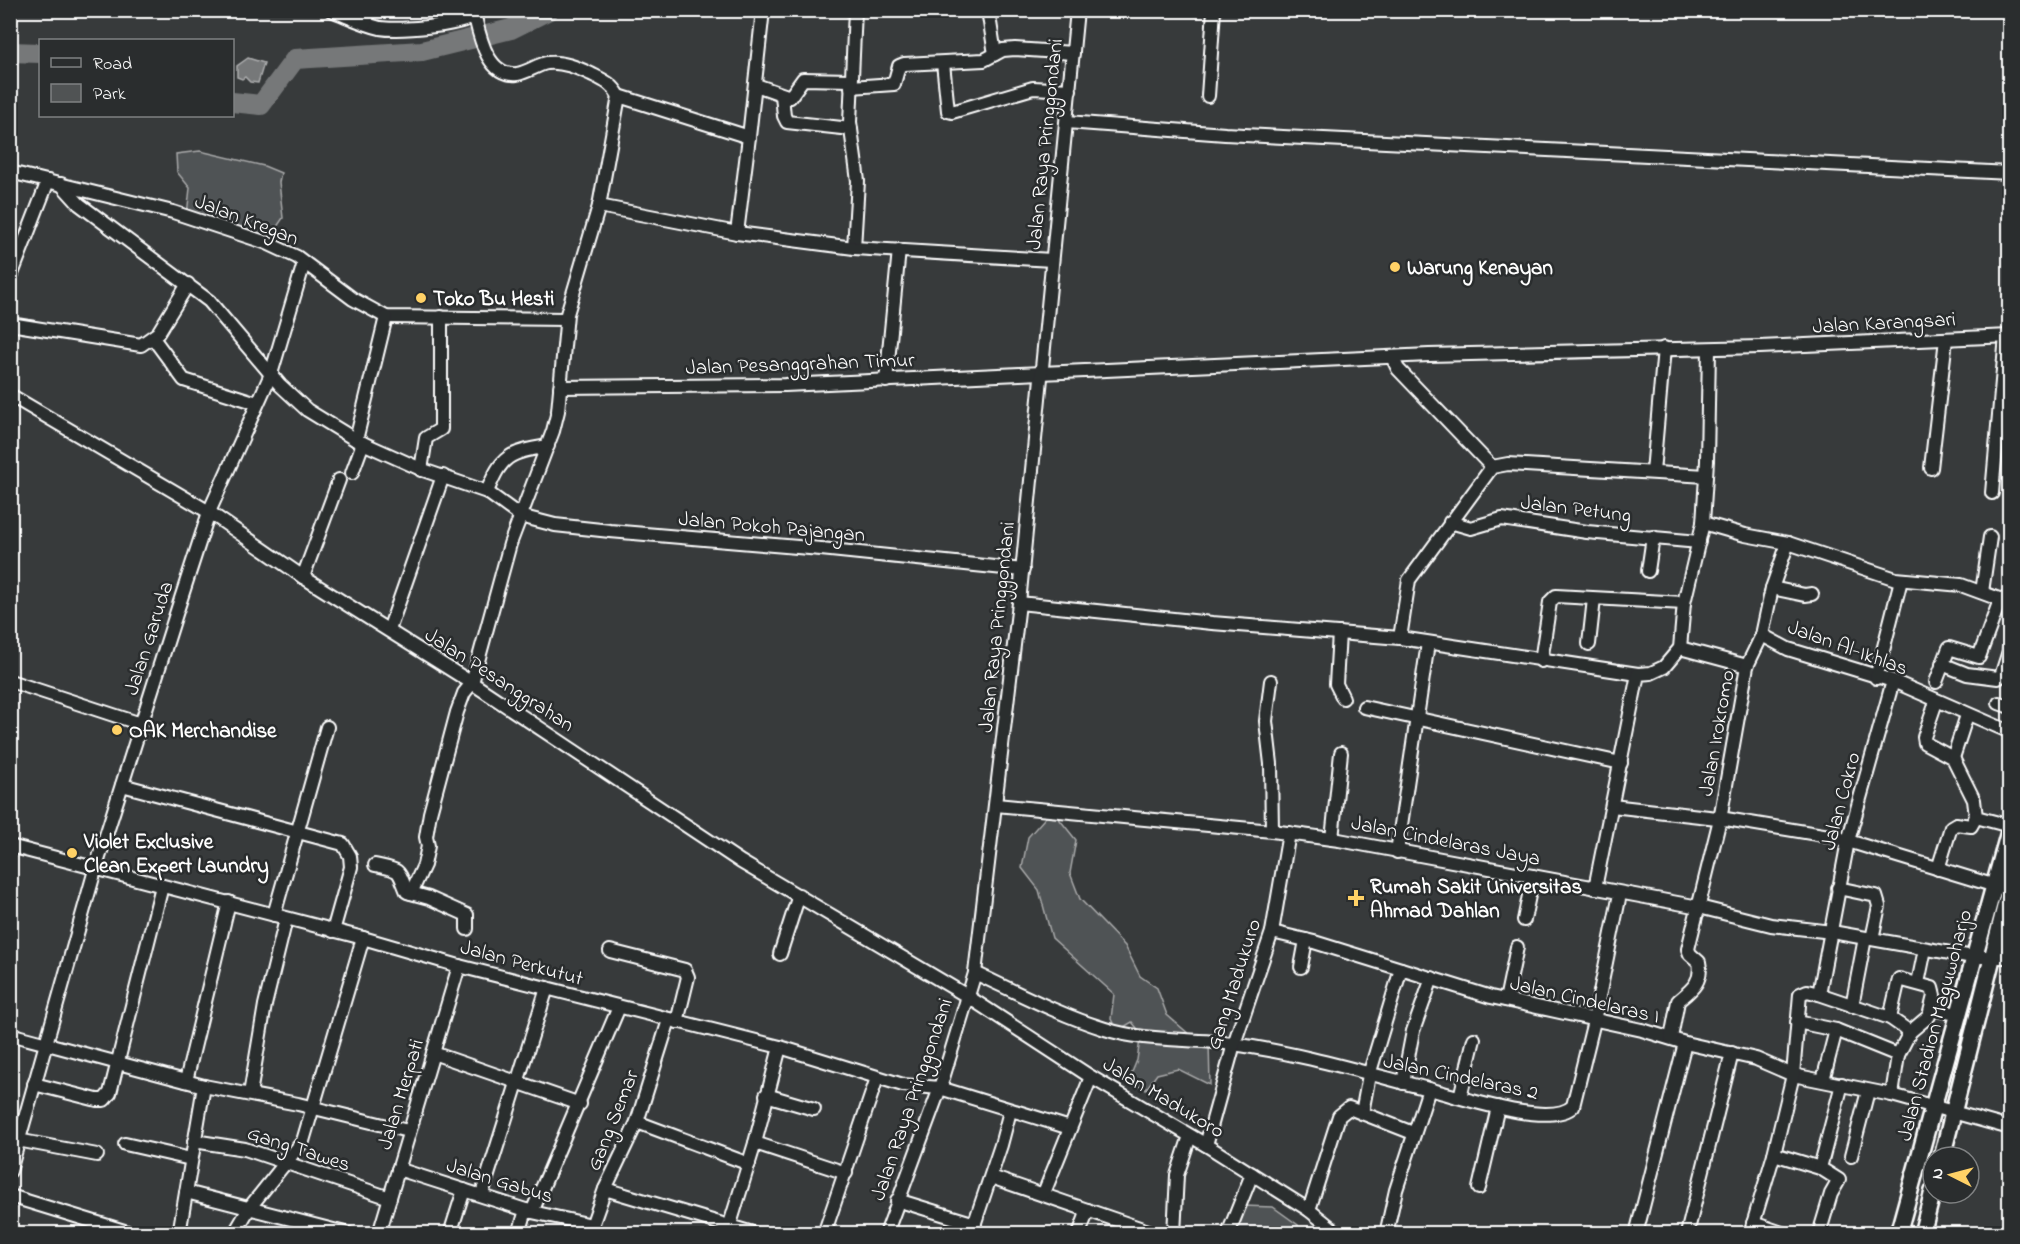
<svg xmlns="http://www.w3.org/2000/svg" width="2020" height="1244" viewBox="0 0 2020 1244" font-family="'Indie Flower',sans-serif">
  <style>
    .green { fill: #505354; stroke: #a8a9aa; stroke-width: 1.5 }
    .water { fill: #767879; stroke: #adaeaf; stroke-width: 1.5 }
    .lines { fill: none; stroke-linecap: round; stroke-linejoin: round }
    .river { stroke: #767879; stroke-width: 20 }
    .minor-casing { stroke: #fff; stroke-width: 16 }
    .major-casing { stroke: #fff; stroke-width: 20 }
    .minor { stroke: #2a2d2e; stroke-width: 12 }
    .major { stroke: #2a2d2e; stroke-width: 15 }
    .poi-dot { fill: #ffd166; stroke: #2a2d2e; stroke-width: 2 }
    .labels { text-anchor: middle; stroke-width: 5; stroke-linejoin: round; paint-order: stroke }
    .street-label { font-size: 21px; fill: #fff; stroke: #2a2d2e }
    .poi-label { font-size: 21px; font-weight: bold; fill: #fff; stroke: #2a2d2e; text-anchor: start }
  </style>
  <rect width="100%" height="100%" fill="#373a3b"/>
  <filter id="ink" filterUnits="userSpaceOnUse"><feTurbulence type="fractalNoise" baseFrequency=".0167" numOctaves="2"/><feDisplacementMap in="SourceGraphic" scale="12" xChannelSelector="R" yChannelSelector="G"/><feConvolveMatrix kernelMatrix="1 2 1 2 8 2 1 2 1" color-interpolation-filters="sRGB"/></filter>
  <g filter="url(#ink)">
    <!-- green -->
    <g class="green">
      <polygon points="200,151 264,166 281,173 279,182 283,218 270,237 187,215 190,188 177,172 176,154"/>
      <polygon points="1052,810 1076,840 1070,873 1080,899 1125,946 1140,976 1157,988 1167,1015 1189,1034 1209,1043 1210,1085 1178,1069 1157,1074 1146,1089 1128,1082 1137,1060 1141,1033 1132,1022 1117,1031 1111,1019 1114,994 1052,938 1039,890 1022,868 1028,837"/>
      <polygon points="1243,1206 1273,1207 1298,1225 1299,1233 1231,1234"/>
    </g>
    <!-- water -->
    <polygon class="water" points="248,58 264,63 258,83 250,82 245,77 242,79 237,77 237,66"/>
    <g class="lines">
      <!-- river -->
      <g class="river">
        <polyline points="10,52 40,53"/>
        <polyline points="232,102 261,105 295,59 422,51 511,29 549,10"/>
      </g>
      <!-- minor casing -->
      <g class="minor-casing">
        <g id="minor">
          <path d="M331 10C347 16 363 24 380 28 398 31 469 26 479 12"/>
          <polyline points="988,10 995,54"/>
          <path d="M475 17C480 38 488 77 517 74 528 72 537 65 547 63 562 61 578 68 591 74 603 80 613 84 619 96"/>
          <polyline points="366,23 369,10"/>
          <polyline points="943,63 948,111 952,112 1033,88 1070,90"/>
          <polyline points="756,85 790,97 803,79 851,80"/>
          <polyline points="851,87 894,84 899,66 904,64 984,60 1003,50 1015,49 1073,53"/>
          <polyline points="782,95 784,116 787,122 851,129"/>
          <polyline points="1208,96 1214,10"/>
          <polyline points="1067,122 1225,134 2010,173"/>
          <polyline points="749,137 763,10"/>
          <polyline points="10,172 173,212 267,243 297,257 353,299 386,317 566,319"/>
          <polyline points="61,184 79,204 209,301 280,385 307,410 356,440 423,470 487,492 520,516 555,525 610,531 821,549 1023,570"/>
          <polyline points="599,206 619,96 749,137 737,233"/>
          <polyline points="854,248 858,181 850,122 855,10"/>
          <polyline points="10,279 48,181"/>
          <polyline points="10,324 141,345 158,333 188,284"/>
          <polyline points="153,338 184,380 257,403"/>
          <polyline points="1392,357 1398,369 1492,467"/>
          <polyline points="886,381 899,250"/>
          <polyline points="560,387 785,385 1429,355 1760,347 2010,336"/>
          <polyline points="10,395 209,512 303,577 472,683 741,862 967,996 1091,1077 1206,1145 1309,1210 1339,1234"/>
          <polyline points="356,440 386,317"/>
          <polyline points="1931,468 1946,339"/>
          <polyline points="421,470 426,438 441,429 441,317"/>
          <polyline points="1653,472 1664,348"/>
          <polyline points="352,473 363,443"/>
          <path d="M487 492C502 455 508 453 548 446"/>
          <polyline points="1992,493 2006,336"/>
          <polyline points="1450,522 1471,528 1502,519 1587,532 1699,542"/>
          <polyline points="1703,523 1745,535 1788,543 1896,579 1961,585 2010,603"/>
          <polyline points="1648,571 1653,537"/>
          <polyline points="303,577 339,480"/>
          <polyline points="1772,588 1805,595 1812,594"/>
          <polyline points="1982,592 1990,537"/>
          <polyline points="1019,603 1212,623 1400,638 1638,674"/>
          <polyline points="389,630 443,476"/>
          <polyline points="1339,633 1336,684 1343,698"/>
          <polyline points="1762,635 1788,649 1893,681 2010,732"/>
          <polyline points="1400,638 1409,580 1492,467 1508,464 1706,476"/>
          <polyline points="1589,644 1594,599"/>
          <polyline points="1680,648 1747,666"/>
          <polyline points="1541,661 1550,602 1556,596 1684,603"/>
          <polyline points="1942,664 1967,674 1998,678 2001,676 2010,648"/>
          <polyline points="1876,678 1901,580"/>
          <polyline points="10,681 141,724"/>
          <polyline points="1271,681 1266,721 1271,764 1272,831"/>
          <polyline points="1936,682 1949,648 1979,657 2000,600"/>
          <polyline points="1936,702 1924,737 1925,743 1953,758 1974,800 1976,817 2010,826"/>
          <polyline points="1999,703 2010,707"/>
          <polyline points="1364,707 1621,763"/>
          <polyline points="1953,758 1967,715"/>
          <polyline points="122,785 343,844 350,856 351,867 333,931"/>
          <polyline points="996,805 1272,831 1339,840 1699,907 1771,925 1832,932 1973,957 2010,957"/>
          <polyline points="1612,806 1726,819 1835,837 2002,888"/>
          <polyline points="1332,839 1341,753"/>
          <polyline points="10,846 363,938 459,966 780,1047 903,1085 940,1088 1070,1128"/>
          <polyline points="1397,852 1428,643"/>
          <path d="M375 865C402 871 397 868 407 892L429 898 467 915V929"/>
          <polyline points="1938,869 1951,827 1956,824 1971,826 1976,817"/>
          <polyline points="1595,888 1638,674 1651,673 1664,667 1680,648 1684,603 1703,523 1707,461 1709,349"/>
          <polyline points="1838,888 1876,896 1879,906 1872,939"/>
          <polyline points="411,893 424,865 428,846 426,837 430,813 457,712 464,693 472,683 510,544 553,431 558,411 567,314 599,206 737,233 854,248 1052,260"/>
          <polyline points="274,915 327,727"/>
          <polyline points="1524,920 1533,876"/>
          <polyline points="1272,932 1314,942 1491,997 1642,1030 1685,1043 1756,1059 1793,1075 1892,1095 2010,1128"/>
          <polyline points="610,951 685,970 688,977 677,1022"/>
          <polyline points="780,954 799,895"/>
          <polyline points="1301,967 1306,940"/>
          <path d="M975 973C1018 993 1060 1015 1105 1029 1145 1042 1190 1038 1232 1044 1301 1053 1369 1074 1436 1091 1463 1098 1552 1128 1573 1106L1594 1021 1620 894"/>
          <polyline points="1918,983 1925,949"/>
          <polyline points="1819,994 1890,1018 1910,1032"/>
          <polyline points="1506,1000 1517,947"/>
          <polyline points="1852,1006 1865,938"/>
          <polyline points="1932,1009 1957,1014"/>
          <polyline points="1890,1018 1899,979 1932,988 1934,996 1929,1016 1910,1032 1898,1055 1892,1095"/>
          <polyline points="1797,1022 1836,1030 1823,1080"/>
          <polyline points="1836,1030 1898,1055"/>
          <polyline points="10,1034 204,1086 298,1104 408,1131"/>
          <path d="M1671 1038 1678 1001C1691 990 1703 982 1699 962L1690 954 1688 949 1720 819 1747 666 1762 635 1772 588 1788 543"/>
          <polyline points="433,1053 580,1104"/>
          <polyline points="186,1081 229,902"/>
          <polyline points="1403,1083 1413,1031 1432,978"/>
          <polyline points="34,1084 97,1100 104,1100 110,1093 162,886"/>
          <polyline points="250,1094 265,1005 286,919"/>
          <polyline points="766,1095 814,1109"/>
          <polyline points="1457,1097 1461,1093 1474,1039"/>
          <polyline points="1362,1113 1369,1075 1401,969"/>
          <polyline points="637,1122 749,1164"/>
          <polyline points="12,1139 97,1155"/>
          <polyline points="194,1141 245,1149 390,1198"/>
          <polyline points="755,1143 846,1173"/>
          <polyline points="125,1144 191,1159"/>
          <polyline points="1206,1145 1234,1044 1272,932 1289,833"/>
          <polyline points="1774,1154 1820,1168"/>
          <polyline points="1851,1156 1868,1091"/>
          <polyline points="398,1169 532,1212 592,1225"/>
          <polyline points="10,1171 95,870 176,614 209,512 271,374 304,263"/>
          <polyline points="991,1177 1157,1234"/>
          <polyline points="1479,1188 1498,1107"/>
          <polyline points="605,1189 756,1234"/>
          <polyline points="186,1192 349,1234"/>
          <polyline points="1044,1193 1091,1077"/>
          <polyline points="482,1194 547,988"/>
          <polyline points="10,1196 134,1234"/>
          <polyline points="897,1200 975,1224"/>
          <polyline points="1309,1210 1339,1116 1349,1108 1413,1133"/>
          <polyline points="532,1212 619,1007"/>
          <polyline points="1753,1223 1785,1234"/>
          <polyline points="179,1234 204,1086"/>
          <polyline points="234,1234 250,1207 303,1141 363,938"/>
          <polyline points="379,1234 459,966"/>
          <polyline points="450,1234 464,1190"/>
          <polyline points="519,1234 526,1210"/>
          <polyline points="589,1234 605,1189 637,1122 669,1020"/>
          <polyline points="727,1234 755,1143 780,1047"/>
          <polyline points="824,1234 877,1078"/>
          <polyline points="886,1234 940,1088 975,973 1019,603 1077,10"/>
          <polyline points="971,1234 1001,1145 1010,1111"/>
          <polyline points="1079,1234 1088,1210"/>
          <polyline points="1174,1234 1177,1175 1190,1136"/>
          <polyline points="1228,1234 1252,1174"/>
          <polyline points="1386,1234 1396,1190 1429,1089"/>
          <polyline points="1636,1234 1685,1043"/>
          <polyline points="1687,1234 1732,1053"/>
          <polyline points="1750,1234 1774,1154 1793,1075 1800,994 1807,991 1819,994 1848,841 1893,681"/>
          <polyline points="1819,1234 1831,1194 1839,1180 1820,1168 1842,1084"/>
        </g>
      </g>
      <!-- major casing -->
      <g class="major-casing">
        <g id="major">
          <polyline points="1942,1157 2010,887"/>
          <polyline points="1898,1234 2010,828"/>
          <polyline points="1922,1234 1933,1191"/>
        </g>
      </g>
      <!-- minor -->
      <use href="#minor" class="minor"/>
      <!-- major -->
      <use href="#major" class="major"/>
    </g>
  </g>
  <!-- markers -->
  <g class="poi-dot">
    <circle cx="1395" cy="267" r="6"/>
    <circle cx="421" cy="298" r="6"/>
    <circle cx="117" cy="730" r="6"/>
    <circle cx="72" cy="853" r="6"/>
    <path d="M1353 889h6v6h6v6h-6v6h-6v-6h-6v-6h6z"/>
  </g>
  <g class="labels">
    <!-- street labels -->
    <g class="street-label">
      <text transform="translate(1044 144) rotate(-84)" y="7">Jalan Raya Pringgondani</text>
      <text transform="translate(247 219) rotate(21)" y="7">Jalan Kregan</text>
      <text transform="translate(1884 322) rotate(-3)" y="7">Jalan Karangsari</text>
      <text transform="translate(800 363) rotate(-2)" y="7">Jalan Pesanggrahan Timur</text>
      <text transform="translate(1576 508) rotate(7)" y="7">Jalan Petung</text>
      <text transform="translate(772 526) rotate(5)" y="7">Jalan Pokoh Pajangan</text>
      <text transform="translate(996 627) rotate(-84)" y="7">Jalan Raya Pringgondani</text>
      <text transform="translate(148 638) rotate(-72)" y="7">Jalan Garuda</text>
      <text transform="translate(1848 647) rotate(20)" y="7">Jalan Al-Ikhlas</text>
      <text transform="translate(500 679) rotate(33)" y="7">Jalan Pesanggrahan</text>
      <text transform="translate(1716 733) rotate(-80)" y="7">Jalan Irokromo</text>
      <text transform="translate(1840 801) rotate(-75)" y="7">Jalan Cokro</text>
      <text transform="translate(1446 840) rotate(11)" y="7">Jalan Cindelaras Jaya</text>
      <text transform="translate(522 962) rotate(15)" y="7">Jalan Perkutut</text>
      <text transform="translate(1233 984) rotate(-72)" y="7">Gang Madukuro</text>
      <text transform="translate(1585 999) rotate(13)" y="7">Jalan Cindelaras I</text>
      <text transform="translate(1934 1025) rotate(-75)" y="7">Jalan Stadion Maguwoharjo</text>
      <text transform="translate(1461 1076) rotate(12)" y="7">Jalan Cindelaras 2</text>
      <text transform="translate(400 1094) rotate(-73)" y="7">Jalan Merpati</text>
      <text transform="translate(1164 1097) rotate(31)" y="7">Jalan Madukoro</text>
      <text transform="translate(911 1099) rotate(-71)" y="7">Jalan Raya Pringgondani</text>
      <text transform="translate(612 1120) rotate(-68)" y="7">Gang Semar</text>
      <text transform="translate(299 1148) rotate(18)" y="7">Gang Tawes</text>
      <text transform="translate(500 1180) rotate(17)" y="7">Jalan Gabus</text>
    </g>
    <!-- poi labels -->
    <g class="poi-label">
      <text x="1407" y="274">Warung Kenayan</text>
      <text x="433" y="305">Toko Bu Hesti</text>
      <text x="129" y="737">OAK Merchandise</text>
      <text x="84" y="848">Violet Exclusive<tspan x="84" dy="24">Clean Expert Laundry</tspan></text>
      <text x="1370" y="893">Rumah Sakit Universitas<tspan x="1370" dy="24">Ahmad Dahlan</tspan></text>
    </g>
  </g>
  <!-- margin -->
  <rect width="2020" height="1244" fill="none" stroke="#2a2d2e" stroke-width="36"/>
  <rect x="18" y="18" width="1984" height="1208" fill="none" stroke="#fff" stroke-width="2" filter="url(#ink)"/>
  <!-- legend -->
  <rect x="39" y="39" width="195" height="78" fill="#2a2d2e" stroke="#7f8182" stroke-width="1.5"/>
  <rect x="51" y="58" width="30" height="9" fill="#2a2d2e" stroke="#7f8182" stroke-width="1.5"/>
  <text x="93" y="69" font-size="18" fill="#ffffff">Road</text>
  <rect x="51" y="84" width="30" height="18" fill="#505354" stroke="#7f8182" stroke-width="1.5"/>
  <text x="93" y="99" font-size="18" fill="#ffffff">Park</text>
  <!-- north arrow -->
  <g transform="translate(1951 1175) rotate(276)"><circle r="28" fill="#2a2d2e" stroke="#7f8182" stroke-width="1.5"/>
  <path d="M0-4.5L10 22L0 15L-10 22Z" fill="#ffd166"/>
  <text y="-9" font-size="16" font-weight="bold" text-anchor="middle" fill="#ffffff">N</text>
  </g>
</svg>
